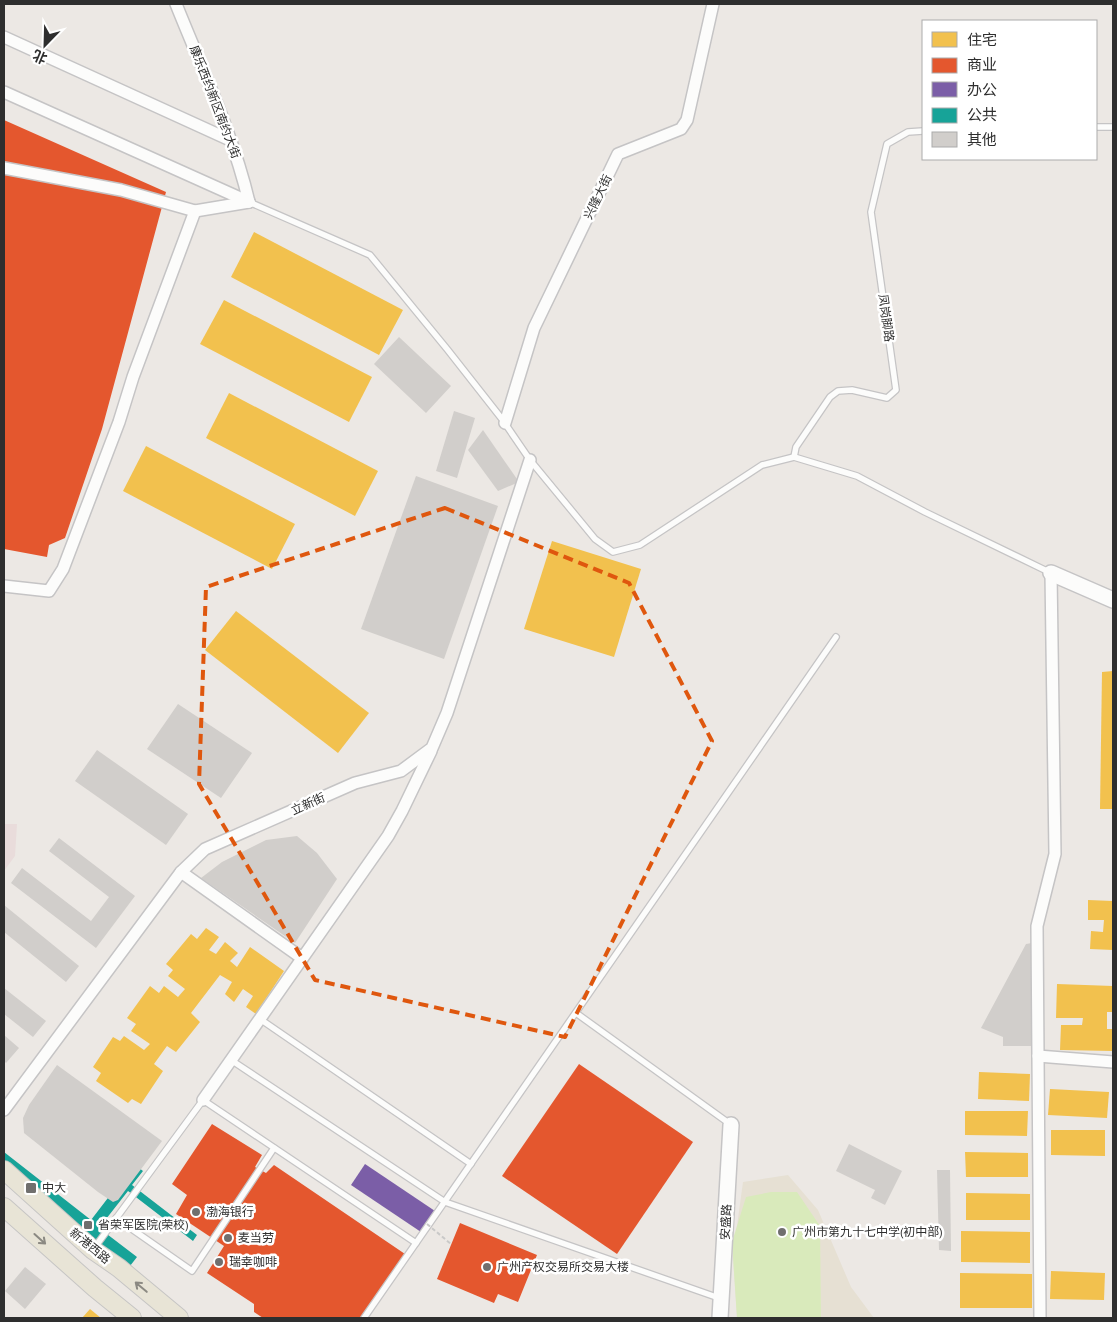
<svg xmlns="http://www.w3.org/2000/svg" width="1117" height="1322" viewBox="0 0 1117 1322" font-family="'PT Sans','Noto Sans SC',sans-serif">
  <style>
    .education { fill: #e6e0d3 }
    .medical { fill: #e9dcdb }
    .pitch { fill: #d9eabb }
    .homes { fill: #f2c14e }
    .shops { fill: #e4572e }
    .offices { fill: #7b5ea7 }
    .public { fill: #17a398 }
    .building { fill: #d1cecb }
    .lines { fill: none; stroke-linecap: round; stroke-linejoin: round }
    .lane-casing { stroke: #c5c4c5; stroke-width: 8 }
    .street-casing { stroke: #c5c4c5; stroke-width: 14 }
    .secondary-casing { stroke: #c5c4c5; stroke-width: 18 }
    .primary-casing { stroke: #c6c5c4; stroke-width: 20 }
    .lane { stroke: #fcfcfb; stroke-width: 5.5 }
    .street { stroke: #fcfcfb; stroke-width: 11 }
    .secondary { stroke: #fcfcfb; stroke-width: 15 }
    .primary { stroke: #e8e4d6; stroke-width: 18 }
    .path-bridge { stroke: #c9c9c8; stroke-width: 2; stroke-dasharray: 4 2.5; stroke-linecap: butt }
    .oneway { stroke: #8b8982 }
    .marked { fill: none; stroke: #df570e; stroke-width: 4; stroke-dasharray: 10 6; stroke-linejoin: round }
    .poi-dot { fill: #706f6e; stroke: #fff; stroke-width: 2 }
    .labels { text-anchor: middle; stroke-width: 5; stroke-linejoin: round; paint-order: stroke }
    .street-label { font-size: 12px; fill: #2e2e2e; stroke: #fff }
    .poi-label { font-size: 12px; fill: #2e2e2e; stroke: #fff; text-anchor: start }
  </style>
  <rect width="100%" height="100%" fill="#ece8e4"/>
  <!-- education -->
  <polygon class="education" points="788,1175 818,1210 851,1287 874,1318 737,1318 733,1255 743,1182"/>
  <!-- medical -->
  <polygon class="medical" points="4,824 17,824 15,856 4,871"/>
  <!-- pitch -->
  <polygon class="pitch" points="771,1192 797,1192 820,1226 821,1318 737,1318 732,1242 746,1197"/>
  <!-- homes -->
  <g class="homes">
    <polygon points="254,232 403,310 379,355 231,277"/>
    <polygon points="224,300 372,377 349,422 200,344"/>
    <polygon points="229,393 378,471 355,516 206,438"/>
    <polygon points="146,446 295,524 272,569 123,491"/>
    <polygon points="552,541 641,569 614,657 524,629"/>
    <polygon points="236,611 369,713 338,753 205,650"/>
    <polygon points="1113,671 1113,809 1100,809 1102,672"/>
    <polygon points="1088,900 1113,901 1113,950 1090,949 1091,931 1103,932 1104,920 1088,920"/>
    <polygon points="206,928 219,937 209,950 216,954 225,942 238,953 230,961 237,967 250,947 284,971 256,1014 246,1007 253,996 243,989 234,1002 225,994 232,982 220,975 191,1013 200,1022 176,1052 167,1046 154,1064 163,1071 141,1104 132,1099 128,1103 96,1081 101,1073 93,1067 113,1037 120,1041 124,1036 144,1050 150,1044 131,1031 136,1024 127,1018 150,986 159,993 164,986 178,997 185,989 168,976 173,970 166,964 191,934 197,939"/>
    <polygon points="1057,984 1113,986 1113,1012 1107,1012 1107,1029 1113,1029 1113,1051 1060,1050 1061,1025 1082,1025 1083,1018 1056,1018"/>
    <polygon points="979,1072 1030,1074 1029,1101 978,1099"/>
    <polygon points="1050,1089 1109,1092 1107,1118 1048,1115"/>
    <polygon points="965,1111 1028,1111 1027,1136 965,1135"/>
    <polygon points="1051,1130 1105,1130 1105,1156 1051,1155"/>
    <polygon points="965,1152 1028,1153 1028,1177 966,1177"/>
    <polygon points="966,1193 1030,1194 1030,1220 966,1220"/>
    <polygon points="961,1231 1030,1232 1030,1263 961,1262"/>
    <polygon points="1051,1271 1105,1273 1104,1300 1050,1299"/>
    <polygon points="960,1273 1032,1274 1032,1308 960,1308"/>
    <polygon points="90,1309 101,1318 82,1318"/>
  </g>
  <!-- shops -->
  <g class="shops">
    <polygon points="4,120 166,192 102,429 65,538 49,545 47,557 4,549"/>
    <polygon points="579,1064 693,1142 617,1254 502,1176"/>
    <polygon points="212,1124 262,1155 255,1167 266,1173 274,1165 405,1254 361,1318 263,1318 254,1312 254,1304 207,1273 224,1246 176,1214 187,1195 172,1184"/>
    <polygon points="460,1223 537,1255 518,1302 498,1294 494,1303 437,1279"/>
  </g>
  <!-- offices -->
  <polygon class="offices" points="365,1164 435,1211 421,1232 351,1185"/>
  <!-- public -->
  <polygon class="public" points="4,1152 91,1220 134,1164 143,1171 132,1185 197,1235 193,1241 128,1191 99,1228 137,1257 123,1275 4,1182"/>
  <!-- building -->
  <g class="building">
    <polygon points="399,337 451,386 426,413 374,364"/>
    <polygon points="454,411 475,418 457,478 436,471"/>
    <polygon points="483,430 519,482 498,491 468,450"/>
    <polygon points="416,476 498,506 444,659 361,629"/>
    <polygon points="178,704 252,753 221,798 147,749"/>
    <polygon points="97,750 188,814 166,845 75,781"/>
    <polygon points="297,836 317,853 337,879 295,943 201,878 222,862 266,840"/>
    <polygon points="59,838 135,896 96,948 11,883 22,868 91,921 109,897 49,851"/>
    <polygon points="4,905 79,966 66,982 4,932"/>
    <polygon points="1032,943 1032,1046 1003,1046 1003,1037 981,1028 1026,944"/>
    <polygon points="4,988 46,1021 33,1037 4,1014"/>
    <polygon points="4,1035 19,1048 6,1063 4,1061"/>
    <polygon points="57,1065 162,1141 118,1200 113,1202 98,1192 24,1133 23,1118 29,1105"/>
    <polygon points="849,1144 902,1171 885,1205 871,1198 875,1190 836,1171"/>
    <polygon points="937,1170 950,1170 951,1251 939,1250"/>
    <polygon points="25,1267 46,1284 25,1309 5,1291"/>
  </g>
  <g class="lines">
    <!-- lane casing -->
    <g class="lane-casing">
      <g id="lane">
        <polyline points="1096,127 1113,127"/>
        <polyline points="249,202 370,255 447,349 502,419 530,460 572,511 595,539 613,552 640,545 762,465 794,457 857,476 925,512 1051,573"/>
        <polyline points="794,457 796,447 830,397 838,391 852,390 887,398 896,390 871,212 887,144 908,132 923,131"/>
        <polyline points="576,1013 730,1124"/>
        <polyline points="260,1019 471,1164"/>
        <polyline points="231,1060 445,1202 719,1298"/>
        <polyline points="116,1218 192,1271 274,1148"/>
        <polyline points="95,1247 203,1100 416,1243"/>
        <polyline points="364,1318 836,637"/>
      </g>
    </g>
    <!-- street casing -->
    <g class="street-casing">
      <g id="street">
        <path d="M176 4C202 69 233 134 249 202"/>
        <polyline points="4,37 230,140"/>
        <polyline points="4,92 249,202"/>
        <polyline points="4,168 121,190 195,211 249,202"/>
        <polyline points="505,423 534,328 618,154 681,129 687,120 713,4"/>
        <polyline points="4,586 49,591 63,569 119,422 133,377 195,211"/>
        <polyline points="181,872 302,958"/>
        <polyline points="1038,1056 1113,1062"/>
        <polyline points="203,1100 388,836 402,811 431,751"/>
        <polyline points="4,1110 181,872 205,849 355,783 401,771 432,748 447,713 530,460"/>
        <polyline points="1040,1318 1037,926 1055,854 1051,573"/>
      </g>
    </g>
    <!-- secondary casing -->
    <g class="secondary-casing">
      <g id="secondary">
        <polyline points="1051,573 1113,600"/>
        <polyline points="720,1318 731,1125"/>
      </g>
    </g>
    <!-- primary casing -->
    <g class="primary-casing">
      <g id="primary">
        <polyline points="4,1170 93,1250 119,1268 179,1318"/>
        <polyline points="4,1207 95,1288 132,1318"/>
      </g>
    </g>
    <!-- lane -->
    <use href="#lane" class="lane"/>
    <!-- street -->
    <use href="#street" class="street"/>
    <!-- secondary -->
    <use href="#secondary" class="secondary"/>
    <!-- primary -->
    <use href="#primary" class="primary"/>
    <!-- path-bridge -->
    <polyline class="path-bridge" points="427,1224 451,1244"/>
  </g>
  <!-- one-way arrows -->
  <defs><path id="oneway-shaft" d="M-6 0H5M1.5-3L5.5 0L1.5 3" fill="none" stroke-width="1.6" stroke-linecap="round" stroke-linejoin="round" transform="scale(1.25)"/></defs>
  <g class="oneway">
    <use href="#oneway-shaft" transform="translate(40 1239) rotate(42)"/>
    <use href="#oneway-shaft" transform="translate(141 1287) rotate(-140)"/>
  </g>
  <!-- marked area -->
  <path class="marked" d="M445 508 629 583 712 741 565 1037 315 980 199 784 206 587Z"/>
  <!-- markers -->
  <g class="poi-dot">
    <rect x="25" y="1182" width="12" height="12" rx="2.5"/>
    <circle cx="196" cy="1212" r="5"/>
    <rect x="83" y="1220" width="10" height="10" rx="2.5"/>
    <circle cx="782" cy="1232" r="5"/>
    <circle cx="228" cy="1238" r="5"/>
    <circle cx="219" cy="1262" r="5"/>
    <circle cx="487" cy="1267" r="5"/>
  </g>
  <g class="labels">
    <!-- street labels -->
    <g class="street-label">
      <text transform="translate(215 102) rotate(69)" y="4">康乐西约新区南约大街</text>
      <text transform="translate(598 197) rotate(-64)" y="4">兴隆大街</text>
      <text transform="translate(886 318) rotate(82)" y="4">凤岗脚路</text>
      <text transform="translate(308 804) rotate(-24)" y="4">立新街</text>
      <text transform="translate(726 1222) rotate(-87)" y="4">安盛路</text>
      <text transform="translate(90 1246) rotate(39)" y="4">新港西路</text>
    </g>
    <!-- poi labels -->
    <g class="poi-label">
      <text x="42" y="1192">中大</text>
      <text x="206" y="1216">渤海银行</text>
      <text x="98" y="1229">省荣军医院(荣校)</text>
      <text x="792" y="1236">广州市第九十七中学(初中部)</text>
      <text x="238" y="1242">麦当劳</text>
      <text x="229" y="1266">瑞幸咖啡</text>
      <text x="497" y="1271">广州产权交易所交易大楼</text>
    </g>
  </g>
  <!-- border -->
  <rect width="1117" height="1322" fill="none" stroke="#2e2e2e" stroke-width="10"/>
  <!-- legend -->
  <rect x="922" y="20" width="175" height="140" fill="#ffffff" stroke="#ababab"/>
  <rect x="932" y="32" width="25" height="15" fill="#f2c14e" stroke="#ababab"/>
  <text x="967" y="45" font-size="15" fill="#2e2e2e">住宅</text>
  <rect x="932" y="58" width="25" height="15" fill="#e4572e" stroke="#ababab"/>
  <text x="967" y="70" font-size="15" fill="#2e2e2e">商业</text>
  <rect x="932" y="82" width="25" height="15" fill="#7b5ea7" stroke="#ababab"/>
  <text x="967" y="95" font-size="15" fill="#2e2e2e">办公</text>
  <rect x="932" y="108" width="25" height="15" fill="#17a398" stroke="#ababab"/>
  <text x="967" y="120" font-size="15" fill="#2e2e2e">公共</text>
  <rect x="932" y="132" width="25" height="15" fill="#d1cecb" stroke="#ababab"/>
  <text x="967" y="145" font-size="15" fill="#2e2e2e">其他</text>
  <!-- north arrow -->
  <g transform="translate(45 45) rotate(203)" stroke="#ffffff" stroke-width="4" paint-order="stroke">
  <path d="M0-4L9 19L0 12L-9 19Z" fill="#2e2e2e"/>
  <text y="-8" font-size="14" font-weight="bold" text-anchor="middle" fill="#2e2e2e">北</text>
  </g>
</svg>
